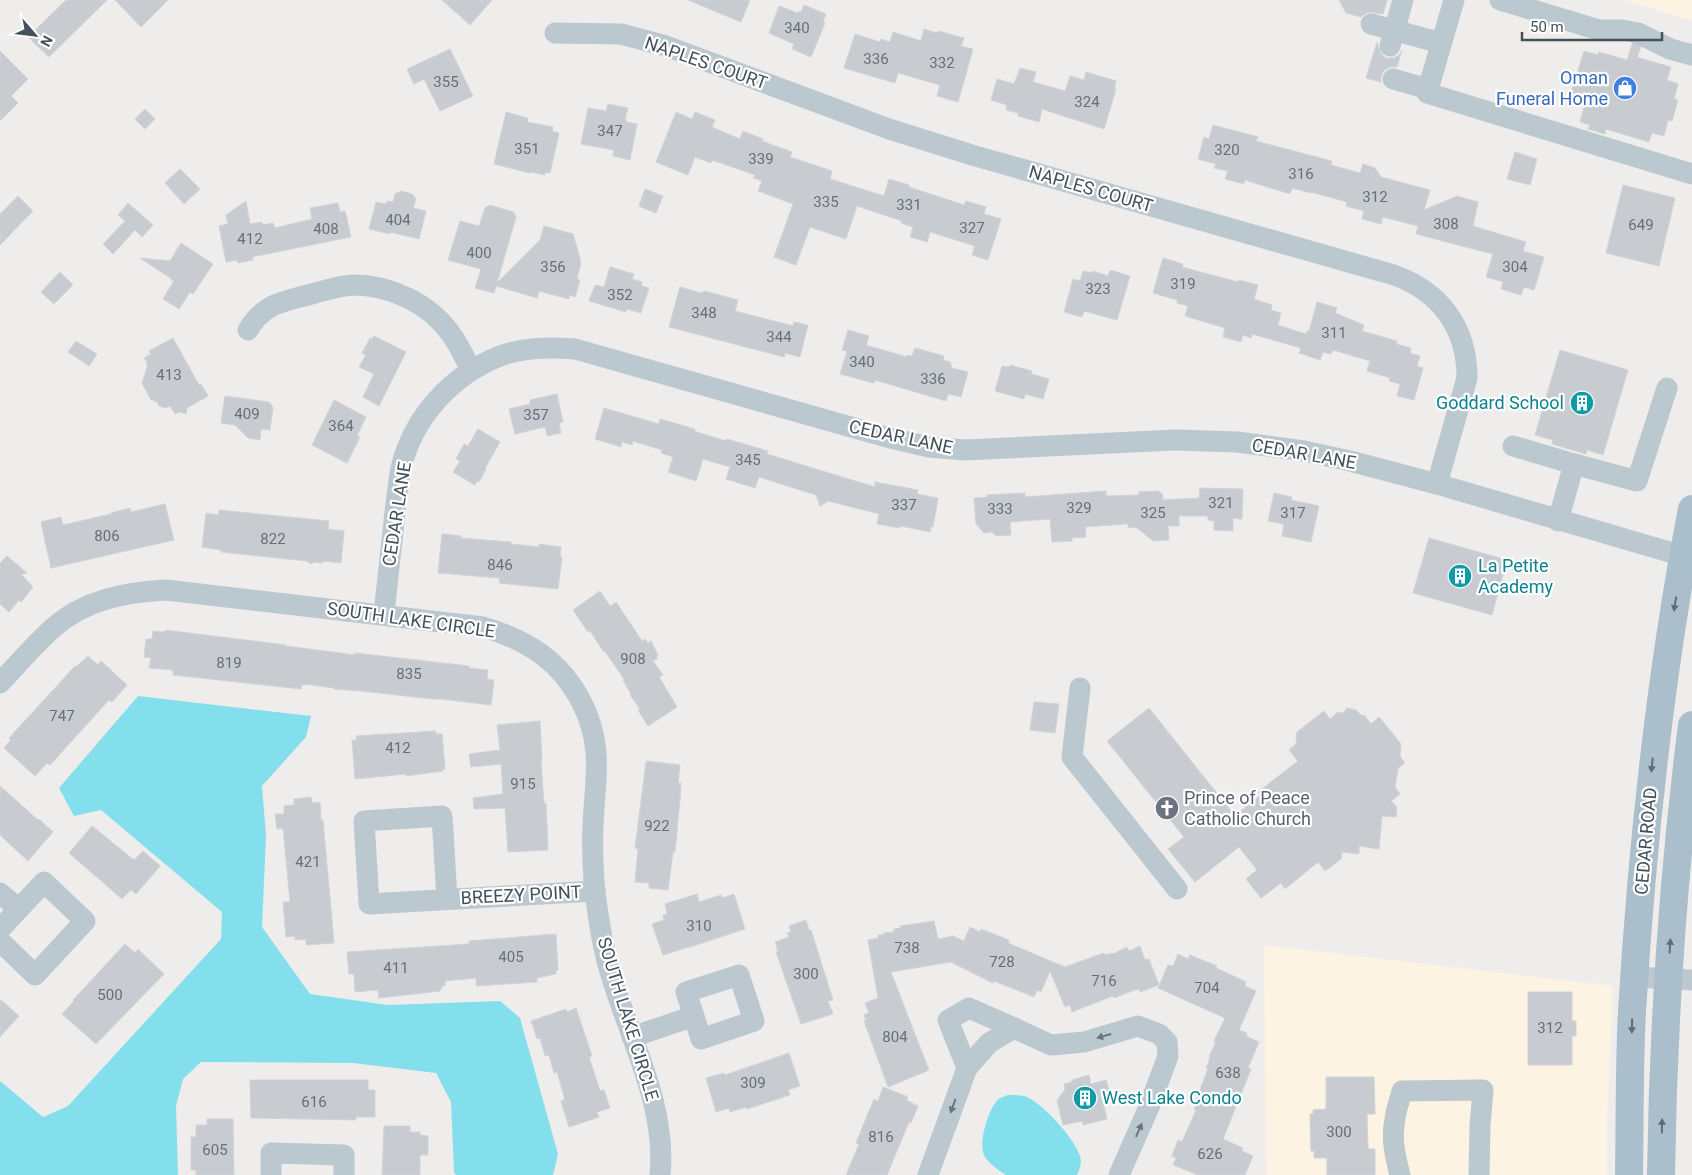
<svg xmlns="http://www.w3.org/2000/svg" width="1692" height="1175" viewBox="0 0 1692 1175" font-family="Roboto,sans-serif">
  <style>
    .commercial { fill: #fcf3e3 }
    .water { fill: #84dfed }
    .building { fill: #c8ccd1; stroke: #d0d3d8 }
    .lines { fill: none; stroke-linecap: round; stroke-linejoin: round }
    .minor-tunnel { stroke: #cdcdcf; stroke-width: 21; stroke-dasharray: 21 11; stroke-linecap: butt }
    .minor { stroke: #bcc8cf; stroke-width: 21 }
    .major { stroke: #aabecc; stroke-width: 28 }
    .oneway { fill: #5e6c76 }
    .oneway2 { fill: #68757c }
    .labels { text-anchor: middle; stroke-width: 4.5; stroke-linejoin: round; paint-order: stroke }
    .number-label { font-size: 15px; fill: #657077 }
    .street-label { font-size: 18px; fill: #445159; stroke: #fff }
    .shop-label { font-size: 18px; fill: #366cbe; stroke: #fff; text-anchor: end }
    .culture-label { font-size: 18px; fill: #0d838f; stroke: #fff; text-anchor: start }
    .worship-label { font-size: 18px; fill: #5b616d; stroke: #fff; text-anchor: start }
  </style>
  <rect width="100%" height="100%" fill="#efecec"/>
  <!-- commercial -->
  <g class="commercial">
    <polygon points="1625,0 1692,0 1692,21"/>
    <polygon points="1264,945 1613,986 1607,1122 1607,1175 1266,1175"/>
  </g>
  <!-- water -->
  <g class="water">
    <polygon points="138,696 311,716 306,737 262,786 266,836 262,927 310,994 388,1005 500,1001 520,1018 558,1154 553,1175 456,1175 454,1172 451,1102 436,1073 353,1063 201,1062 183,1079 176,1106 178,1175 0,1175 0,1081 43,1117 68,1106 221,939 222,912 101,810 74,816 59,788"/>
    <path d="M1008 1095C1013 1095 1019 1095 1024 1096 1041 1101 1075 1139 1080 1156 1082 1162 1080 1169 1077 1175H1006C998 1170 990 1164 985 1157 977 1145 989 1105 1000 1098 1003 1097 1005 1096 1008 1095Z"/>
  </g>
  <!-- building -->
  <g class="building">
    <polygon points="66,0 107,0 49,57 28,37"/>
    <polygon points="115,0 168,0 141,27"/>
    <polygon points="442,0 492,0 470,25"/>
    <polygon points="688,0 750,0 741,22"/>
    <polygon points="1339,0 1387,0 1383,14 1368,12 1361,17 1346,13"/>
    <polygon points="804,5 826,14 823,22 825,23 811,57 792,49 794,44 769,33 779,6 798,13 799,11 801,12"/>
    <polygon points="924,29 937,33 938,31 964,38 961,46 973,49 958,102 937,96 940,85 898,73 895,83 844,68 855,34 880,42 881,39 890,42 893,32 921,41"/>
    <polygon points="1377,42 1381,54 1386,58 1394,58 1399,55 1402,50 1397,67 1390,67 1384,70 1381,76 1381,82 1366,78"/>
    <polygon points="450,49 473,96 440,111 424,79 414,84 407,69"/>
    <polygon points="0,51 28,79 11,96 18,103 0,121"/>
    <polygon points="1584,51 1598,55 1599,52 1627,60 1629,55 1671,67 1667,80 1678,84 1674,99 1678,100 1672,121 1668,120 1664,136 1652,133 1649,142 1606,129 1605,134 1588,129 1590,125 1580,122 1587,97 1571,93"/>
    <polygon points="1020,68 1036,72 1033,82 1065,91 1070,76 1084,80 1086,72 1116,81 1114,89 1116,89 1104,129 1042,109 1039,122 1018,116 1018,113 1006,110 1007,105 991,100 997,79 1014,84"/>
    <polygon points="608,104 628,108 625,119 627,120 626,122 637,124 630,160 613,156 614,150 581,144 588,108 606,111"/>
    <polygon points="145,109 155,119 145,129 135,119"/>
    <polygon points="506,112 528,118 527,122 553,127 552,131 559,133 550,173 545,172 545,175 531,172 530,173 494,164"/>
    <polygon points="676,112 692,119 695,112 715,120 712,127 740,139 743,131 763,139 762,141 792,152 790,157 832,171 830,179 884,196 889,179 909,185 909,187 964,205 966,201 986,207 984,214 1001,219 988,260 972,255 975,246 930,232 927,242 910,237 913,227 901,223 902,221 857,206 846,239 810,227 796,265 774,257 793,204 758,191 762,181 753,178 755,175 712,160 711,163 695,157 688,175 656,162"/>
    <polygon points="1213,125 1258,137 1256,141 1332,161 1331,165 1360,173 1363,164 1375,168 1381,177 1430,190 1424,210 1457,196 1478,202 1473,226 1526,242 1523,251 1544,257 1534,290 1524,287 1521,295 1501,289 1503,282 1486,277 1493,254 1416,234 1418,226 1383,217 1381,224 1362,219 1364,211 1346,206 1347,202 1311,192 1311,193 1292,188 1290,194 1245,180 1244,184 1225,179 1228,171 1214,168 1216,164 1198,159 1204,137 1209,139"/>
    <polygon points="1515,152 1537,159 1530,185 1507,179"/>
    <polygon points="180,169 200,189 184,204 165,183"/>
    <polygon points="1623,185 1675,198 1659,266 1606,253"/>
    <polygon points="645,189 663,196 656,213 639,206"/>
    <polygon points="401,191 412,194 416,199 413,208 426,211 419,239 390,232 390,234 369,229 376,202 386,204 387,201 393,202 395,194"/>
    <polygon points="18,196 33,211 0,245 0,214"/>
    <polygon points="246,201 250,224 262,222 263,225 273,223 275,228 312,219 310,208 338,203 340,212 345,211 351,237 252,257 253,260 238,263 237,260 226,262 219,226 228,224 226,215"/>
    <polygon points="128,203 153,225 142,237 135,230 113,254 103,244 125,221 118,215"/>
    <polygon points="490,205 513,212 516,217 497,283 540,240 544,226 573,234 581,262 577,279 580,280 575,297 570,295 569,299 539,291 537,298 496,286 494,293 475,288 481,269 448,260 460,221 479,226 485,208"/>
    <polygon points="181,243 213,264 193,294 190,292 179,309 163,299 174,281 171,280 172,279 140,258 170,261"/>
    <polygon points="1163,258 1183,264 1182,267 1238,282 1239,280 1258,285 1254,299 1272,305 1271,310 1281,313 1278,325 1306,334 1307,331 1309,331 1317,302 1337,308 1335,313 1364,325 1362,331 1397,341 1396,344 1411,348 1410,353 1420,356 1417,366 1423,368 1414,400 1397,396 1400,384 1389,381 1390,378 1367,371 1370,361 1333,350 1331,354 1323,352 1320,360 1299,353 1301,348 1252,334 1251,338 1243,335 1241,342 1223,337 1225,328 1185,316 1188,306 1177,303 1177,300 1153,293"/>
    <polygon points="610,267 634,274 632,279 642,282 641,286 649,288 641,313 627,309 626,312 589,301 595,285 604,287"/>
    <polygon points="1110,270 1130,276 1117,320 1084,311 1082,317 1064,312 1073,279 1080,281 1083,271 1093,273 1093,271 1108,276"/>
    <polygon points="60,272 73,285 54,304 41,292"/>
    <polygon points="680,287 701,293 705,291 738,300 735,311 793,326 794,322 808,325 800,357 785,353 784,357 669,327"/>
    <polygon points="848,330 869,336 866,345 907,357 907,355 912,356 915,348 944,356 943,360 950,362 952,368 968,372 961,397 948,394 946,401 875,380 874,383 840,374 847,351 842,350"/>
    <polygon points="374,336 406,352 379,406 363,397 374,374 359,367 366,355 362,353 370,338 372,339"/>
    <polygon points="173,338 199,385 201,384 208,396 187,408 186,414 179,412 175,414 170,406 166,408 159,406 157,402 151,400 142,383 147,368 147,362 144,358 151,354 149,351"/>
    <polygon points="76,341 97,354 89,366 68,352"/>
    <polygon points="1560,350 1628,370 1603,455 1587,450 1586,454 1552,444 1553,440 1535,435"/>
    <polygon points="1010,365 1032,371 1031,374 1049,379 1043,399 1025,394 1024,399 995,391 1002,366 1009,367"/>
    <polygon points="557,394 563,422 559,423 561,433 547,436 545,427 515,434 509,409 530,404 530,400"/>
    <polygon points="225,396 269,402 273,407 270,430 261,429 260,440 248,438 235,425 221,423"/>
    <polygon points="334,400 366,417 357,436 360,437 347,463 312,445"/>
    <polygon points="604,408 659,424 660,419 695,429 694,431 726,441 727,439 768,451 767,454 875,487 875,482 918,490 917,494 938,498 933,527 931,527 930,532 901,526 900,528 877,524 879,514 828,501 820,506 816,495 759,477 755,488 726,479 730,467 703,459 696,481 668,472 673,457 661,453 662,450 633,441 632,445 622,442 621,447 595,439"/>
    <polygon points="478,429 500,442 485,468 486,469 479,482 477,481 475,485 453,472 460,461 456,459 464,444 468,446"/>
    <polygon points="1200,488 1243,489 1242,519 1233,518 1233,531 1214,530 1214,521 1208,520 1208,516 1179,516 1179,526 1168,526 1169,540 1153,541 1136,527 1128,528 1128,524 1126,524 1085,527 1086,537 1072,538 1072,541 1052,542 1050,519 1010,522 1011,535 996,536 992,532 984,533 976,524 974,498 987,497 987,495 1025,493 1025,497 1106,491 1106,496 1139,495 1139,492 1159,491 1159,493 1162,493 1163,500 1199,498"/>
    <polygon points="1274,493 1292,497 1291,500 1319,506 1311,542 1282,536 1284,524 1268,521"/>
    <polygon points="165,504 174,540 51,568 41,522 61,517 63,525 111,514 111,513 130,508 131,512"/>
    <polygon points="219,510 329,521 328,529 344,531 341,563 323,561 323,563 314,562 311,564 307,561 221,552 221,550 202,547 206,513 218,515"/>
    <polygon points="442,534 461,536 461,538 511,542 511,544 539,547 539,544 561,547 560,557 562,557 558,589 499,583 500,578 438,573"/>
    <polygon points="1429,538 1507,560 1492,615 1413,593"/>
    <polygon points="7,556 27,573 21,574 33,587 21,602 19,600 9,612 0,604 0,563"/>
    <polygon points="600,591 610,606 616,602 642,641 645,639 648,643 651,641 658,655 656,656 658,658 653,661 663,675 659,677 677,707 648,726 638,710 640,709 630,695 631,694 623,680 624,679 605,651 604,652 590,631 588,632 573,610"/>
    <polygon points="165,630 286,645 286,646 333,652 355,655 355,653 469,666 469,668 488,670 487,679 494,680 491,705 441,699 433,699 361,691 334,689 334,688 305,684 305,685 302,685 301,689 173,675 173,670 149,668 151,658 144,657 146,639 152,639 153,631 165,632"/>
    <polygon points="88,656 98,665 101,661 127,685 112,702 109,700 50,765 47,763 35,776 4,748 11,740 9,738 55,688 75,666 76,667"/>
    <polygon points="1034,702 1059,704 1055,733 1030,730"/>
    <polygon points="1149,708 1235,816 1260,795 1258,792 1298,761 1289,750 1296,744 1297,732 1324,711 1330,719 1338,712 1343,713 1347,708 1356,710 1361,715 1365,716 1371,724 1379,717 1401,744 1400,756 1405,763 1398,768 1395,787 1400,794 1391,801 1397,807 1396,817 1382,816 1379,849 1359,846 1359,854 1342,852 1341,859 1325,871 1318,862 1285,889 1281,883 1261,898 1246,879 1257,870 1239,847 1195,882 1168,849 1184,837 1107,741"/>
    <polygon points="540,721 542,761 541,761 544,804 546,803 548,850 508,852 505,808 474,809 473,798 503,794 501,764 471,767 469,754 500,750 497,725"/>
    <polygon points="436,731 436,734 442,734 445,769 443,769 443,771 406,776 406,774 355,779 352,740 357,740 356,736"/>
    <polygon points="647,761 680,765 678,783 681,783 680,800 675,852 673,852 668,890 649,888 649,883 635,882 638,849 635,848 646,762"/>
    <polygon points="0,786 38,820 39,819 53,832 28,861 0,835"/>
    <polygon points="311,797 312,803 320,802 321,820 323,820 334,943 306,945 306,939 295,940 295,936 286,937 283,902 290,902 283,828 277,829 275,814 284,814 284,806 294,805 294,799"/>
    <polygon points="92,826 134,860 143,851 160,866 136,894 131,890 122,899 69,853"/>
    <polygon points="697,894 699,902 721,895 722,898 734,894 745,929 690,947 688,947 663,955 652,924 664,920 663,915 667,914 665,904"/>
    <polygon points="806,920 809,930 811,930 833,1000 828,1001 833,1014 801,1024 776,952 778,951 775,942 789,937 787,933 791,932 789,926"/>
    <polygon points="934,921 938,939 953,936 964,941 970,927 980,932 981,929 1009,940 1008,943 1065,967 1104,953 1105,955 1112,953 1113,954 1127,947 1129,951 1140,946 1145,960 1149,959 1159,985 1140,992 1139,989 1137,990 1137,989 1114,998 1113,996 1072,1012 1070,1005 1065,1007 1050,971 1041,992 1037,990 1034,997 994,981 993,983 951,962 891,972 929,1070 888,1087 864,1021 866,1020 864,1015 869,1013 865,1003 878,998 868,940 879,938 878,935 884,935 884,933 894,932 894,929 901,928 900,926"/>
    <polygon points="556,934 558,970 556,970 556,974 537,978 537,982 476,986 476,978 445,981 445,986 441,986 442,989 440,990 440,991 379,998 378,990 355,992 354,974 349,974 347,952 469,944 469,941"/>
    <polygon points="125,944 135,953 138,949 164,974 96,1044 62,1014 74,1001 73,1000"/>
    <polygon points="1178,954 1188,959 1190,955 1217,966 1216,968 1242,980 1246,982 1245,986 1256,991 1239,1030 1247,1033 1246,1036 1259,1042 1248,1068 1251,1069 1223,1139 1243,1148 1242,1151 1253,1156 1245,1175 1198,1175 1173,1165 1176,1158 1172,1156 1178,1140 1182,1142 1196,1110 1194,1109 1197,1100 1196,1100 1208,1069 1206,1068 1210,1058 1209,1057 1216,1042 1214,1041 1225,1018 1158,988 1168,965 1173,966"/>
    <polygon points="1528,992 1572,992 1572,1021 1576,1021 1576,1036 1572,1036 1572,1065 1528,1065"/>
    <polygon points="0,999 19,1016 0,1037"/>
    <polygon points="576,1008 592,1056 589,1057 600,1091 604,1090 610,1108 597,1112 599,1117 569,1127 561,1101 565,1100 557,1072 554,1073 549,1055 545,1056 540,1038 537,1039 531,1021 566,1009 567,1012"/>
    <polygon points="789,1053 800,1086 788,1090 790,1095 747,1109 746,1107 730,1112 729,1108 716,1112 706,1078 724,1073 725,1075"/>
    <polygon points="1089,1075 1091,1084 1106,1080 1113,1103 1104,1106 1107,1119 1083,1125 1082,1121 1063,1125 1057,1100 1065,1090 1064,1084 1072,1082 1072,1080"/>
    <polygon points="1326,1077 1374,1077 1375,1114 1367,1114 1368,1149 1375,1149 1375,1175 1327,1175 1327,1158 1314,1158 1314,1151 1311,1151 1310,1114 1313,1114 1313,1110 1326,1109"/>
    <polygon points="250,1080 368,1080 368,1090 375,1090 375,1117 356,1117 356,1120 251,1118"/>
    <polygon points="883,1087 908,1097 906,1100 918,1106 911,1123 909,1122 887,1175 846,1175 859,1144 856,1143 874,1099 878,1101"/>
    <polygon points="207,1119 233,1119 234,1175 196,1175 196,1170 191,1170 191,1137 196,1137 196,1125 207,1125"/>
    <polygon points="384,1126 410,1126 410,1132 420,1132 420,1135 428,1136 428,1155 420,1155 420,1175 382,1175"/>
  </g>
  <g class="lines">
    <!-- minor-tunnel -->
    <polyline class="minor-tunnel" points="1631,47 1640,50"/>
    <!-- minor -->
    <g class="minor">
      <polyline points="1454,0 1427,93 1692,174"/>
      <polyline points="1500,0 1599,30 1622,30 1638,33 1670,49 1692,55"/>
      <polyline points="1371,24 1441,43"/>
      <path d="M555 33 621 34 666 46 889 129 972 155 1394 275C1441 292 1467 328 1467 378L1437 484"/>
      <polyline points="1390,46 1403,0"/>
      <polyline points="1393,79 1428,89"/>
      <path d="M248 330C262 306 280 302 304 296 320 292 337 286 353 285 390 285 429 303 451 334 459 345 465 358 471 370"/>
      <polyline points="1513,446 1574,464"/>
      <polyline points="1558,521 1574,464 1637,481 1667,388"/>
      <path d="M384 615C387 583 391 552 394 521 396 503 398 485 401 468 413 417 452 375 500 356 524 347 550 347 575 349L890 438 929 447 965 450 1175 440 1237 442 1304 451 1350 461 1437 484 1683 556 1692 554"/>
      <path d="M0 683C17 665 34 645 53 628 84 600 126 592 166 590L483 627C527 640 560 660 582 703 604 747 595 779 593 825 592 848 593 871 595 893 599 921 603 951 612 978 631 1041 667 1108 660 1175"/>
      <polyline points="1080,688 1072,757 1177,889"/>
      <polyline points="0,893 19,909"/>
      <polyline points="447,899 442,816 364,821 369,904 595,891"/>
      <polyline points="0,929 44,882 85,921 35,975 0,941"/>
      <polyline points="1635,977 1692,980"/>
      <polyline points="632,1037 694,1016 686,992 739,975 754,1021 701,1039 694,1016"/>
      <polyline points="967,1068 948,1020 969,1008 1014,1028"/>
      <polyline points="271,1175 271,1153 344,1155 344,1175"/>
      <polyline points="928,1175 967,1068 989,1043 1014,1028 1051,1045 1084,1042 1138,1026 1159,1034 1167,1042 1168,1056 1149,1107 1119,1175"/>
      <path d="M1400 1175C1395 1156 1391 1138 1395 1119 1396 1109 1400 1100 1402 1091L1483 1090 1480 1126 1479 1175"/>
    </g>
    <!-- major -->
    <g class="major">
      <path d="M1629 1175C1630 1121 1629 1066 1632 1012 1642 844 1660 675 1692 509"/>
      <path d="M1661 1175C1663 1025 1673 875 1692 725"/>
    </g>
  </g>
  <!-- one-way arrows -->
  <defs><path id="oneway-solid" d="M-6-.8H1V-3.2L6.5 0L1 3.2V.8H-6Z" transform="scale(1.25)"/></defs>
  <g class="oneway">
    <use href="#oneway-solid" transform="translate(1675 604) rotate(99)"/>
    <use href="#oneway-solid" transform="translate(1652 765) rotate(96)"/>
    <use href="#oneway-solid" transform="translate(1670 946) rotate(-86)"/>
    <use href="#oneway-solid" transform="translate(1632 1026) rotate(91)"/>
    <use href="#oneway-solid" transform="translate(1662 1126) rotate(-89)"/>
  </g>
  <g class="oneway2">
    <use href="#oneway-solid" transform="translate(1104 1036) rotate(164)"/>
    <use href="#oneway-solid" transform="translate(953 1106) rotate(110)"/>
    <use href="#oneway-solid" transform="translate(1139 1130) rotate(-66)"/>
  </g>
  <!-- icons -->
  <defs>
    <g id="shop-disc" transform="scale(1.25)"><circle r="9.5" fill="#3f7fe0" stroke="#fff"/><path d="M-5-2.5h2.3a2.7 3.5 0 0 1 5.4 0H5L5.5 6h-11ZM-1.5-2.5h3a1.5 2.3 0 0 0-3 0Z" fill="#fff"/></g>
    <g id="building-disc" transform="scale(1.25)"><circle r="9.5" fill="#0f9aa8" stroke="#fff"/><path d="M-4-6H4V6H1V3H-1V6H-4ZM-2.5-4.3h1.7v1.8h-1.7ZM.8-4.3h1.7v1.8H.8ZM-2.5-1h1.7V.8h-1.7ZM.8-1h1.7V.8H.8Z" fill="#fff"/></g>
    <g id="church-disc" transform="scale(1.25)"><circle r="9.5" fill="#6b7280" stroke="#fff"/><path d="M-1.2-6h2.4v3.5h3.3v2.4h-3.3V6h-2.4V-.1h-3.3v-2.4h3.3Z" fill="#fff"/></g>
  </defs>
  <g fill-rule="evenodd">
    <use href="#shop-disc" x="1625" y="88"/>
    <use href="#building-disc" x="1582" y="403"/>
    <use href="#building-disc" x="1460" y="576"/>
    <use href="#church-disc" x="1167" y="808"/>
    <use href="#building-disc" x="1085" y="1098"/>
  </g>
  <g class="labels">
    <!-- number labels -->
    <g class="number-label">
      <text x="797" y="33">340</text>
      <text x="876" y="64">336</text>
      <text x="942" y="68">332</text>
      <text x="446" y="87">355</text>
      <text x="1087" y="107">324</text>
      <text x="610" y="136">347</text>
      <text x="527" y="154">351</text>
      <text x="1227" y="155">320</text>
      <text x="761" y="164">339</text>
      <text x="1301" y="179">316</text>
      <text x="1375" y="202">312</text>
      <text x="826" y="207">335</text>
      <text x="909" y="210">331</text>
      <text x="398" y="225">404</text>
      <text x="1446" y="229">308</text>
      <text x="1641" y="230">649</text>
      <text x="972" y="233">327</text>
      <text x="326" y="234">408</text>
      <text x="250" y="244">412</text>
      <text x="479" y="258">400</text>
      <text x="553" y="272">356</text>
      <text x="1515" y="272">304</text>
      <text x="1183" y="289">319</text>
      <text x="1098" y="294">323</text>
      <text x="620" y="300">352</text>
      <text x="704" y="318">348</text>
      <text x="1334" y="338">311</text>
      <text x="779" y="342">344</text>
      <text x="862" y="367">340</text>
      <text x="169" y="380">413</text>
      <text x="933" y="384">336</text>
      <text x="247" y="419">409</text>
      <text x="536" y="420">357</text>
      <text x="341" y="431">364</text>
      <text x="748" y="465">345</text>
      <text x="1221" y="508">321</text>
      <text x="904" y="510">337</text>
      <text x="1079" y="513">329</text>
      <text x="1000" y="514">333</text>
      <text x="1153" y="518">325</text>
      <text x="1293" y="518">317</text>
      <text x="107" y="541">806</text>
      <text x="273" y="544">822</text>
      <text x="500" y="570">846</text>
      <text x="633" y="664">908</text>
      <text x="229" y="668">819</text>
      <text x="409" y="679">835</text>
      <text x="62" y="721">747</text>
      <text x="398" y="753">412</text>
      <text x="523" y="789">915</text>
      <text x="657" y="831">922</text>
      <text x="308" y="867">421</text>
      <text x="699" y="931">310</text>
      <text x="907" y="953">738</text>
      <text x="511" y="962">405</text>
      <text x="1002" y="967">728</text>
      <text x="396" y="973">411</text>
      <text x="806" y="979">300</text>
      <text x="1104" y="986">716</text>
      <text x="1207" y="993">704</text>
      <text x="110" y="1000">500</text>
      <text x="1550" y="1033">312</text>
      <text x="895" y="1042">804</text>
      <text x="1228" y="1078">638</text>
      <text x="753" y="1088">309</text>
      <text x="314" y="1107">616</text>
      <text x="1339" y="1137">300</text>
      <text x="881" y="1142">816</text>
      <text x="215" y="1155">605</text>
      <text x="1210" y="1159">626</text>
    </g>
    <!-- street labels -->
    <g class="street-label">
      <text transform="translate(706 63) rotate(19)" y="6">NAPLES COURT</text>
      <text transform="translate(1091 189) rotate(16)" y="6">NAPLES COURT</text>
      <text transform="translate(901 437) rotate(12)" y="6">CEDAR LANE</text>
      <text transform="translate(1304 454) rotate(10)" y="6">CEDAR LANE</text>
      <text transform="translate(397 514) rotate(-81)" y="6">CEDAR LANE</text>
      <text transform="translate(411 620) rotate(8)" y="6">SOUTH LAKE CIRCLE</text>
      <text transform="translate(1646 841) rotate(-85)" y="6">CEDAR ROAD</text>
      <text transform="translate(521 895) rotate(-3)" y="6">BREEZY POINT</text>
      <text transform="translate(628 1019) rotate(73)" y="6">SOUTH LAKE CIRCLE</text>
    </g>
    <!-- shop labels -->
    <g class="shop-label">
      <text x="1608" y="84">Oman<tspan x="1608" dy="21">Funeral Home</tspan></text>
    </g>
    <!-- culture labels -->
    <g class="culture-label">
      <text x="1564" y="409" text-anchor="end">Goddard School</text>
      <text x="1478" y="572">La Petite<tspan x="1478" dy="21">Academy</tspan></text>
      <text x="1102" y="1104">West Lake Condo</text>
    </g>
    <!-- worship labels -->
    <g class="worship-label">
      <text x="1184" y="804">Prince of Peace<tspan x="1184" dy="21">Catholic Church</tspan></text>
    </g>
  </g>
  <!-- north arrow -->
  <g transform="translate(35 35) rotate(118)" stroke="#ffffff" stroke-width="4" paint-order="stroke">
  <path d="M0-4L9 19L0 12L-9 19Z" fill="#445159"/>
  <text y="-8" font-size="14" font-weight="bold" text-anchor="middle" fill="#445159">N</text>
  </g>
  <!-- scale -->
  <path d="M1522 32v8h140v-8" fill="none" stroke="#445159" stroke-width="2.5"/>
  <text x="1530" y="32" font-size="15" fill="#445159" stroke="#ffffff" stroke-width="4" paint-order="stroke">50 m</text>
</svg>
